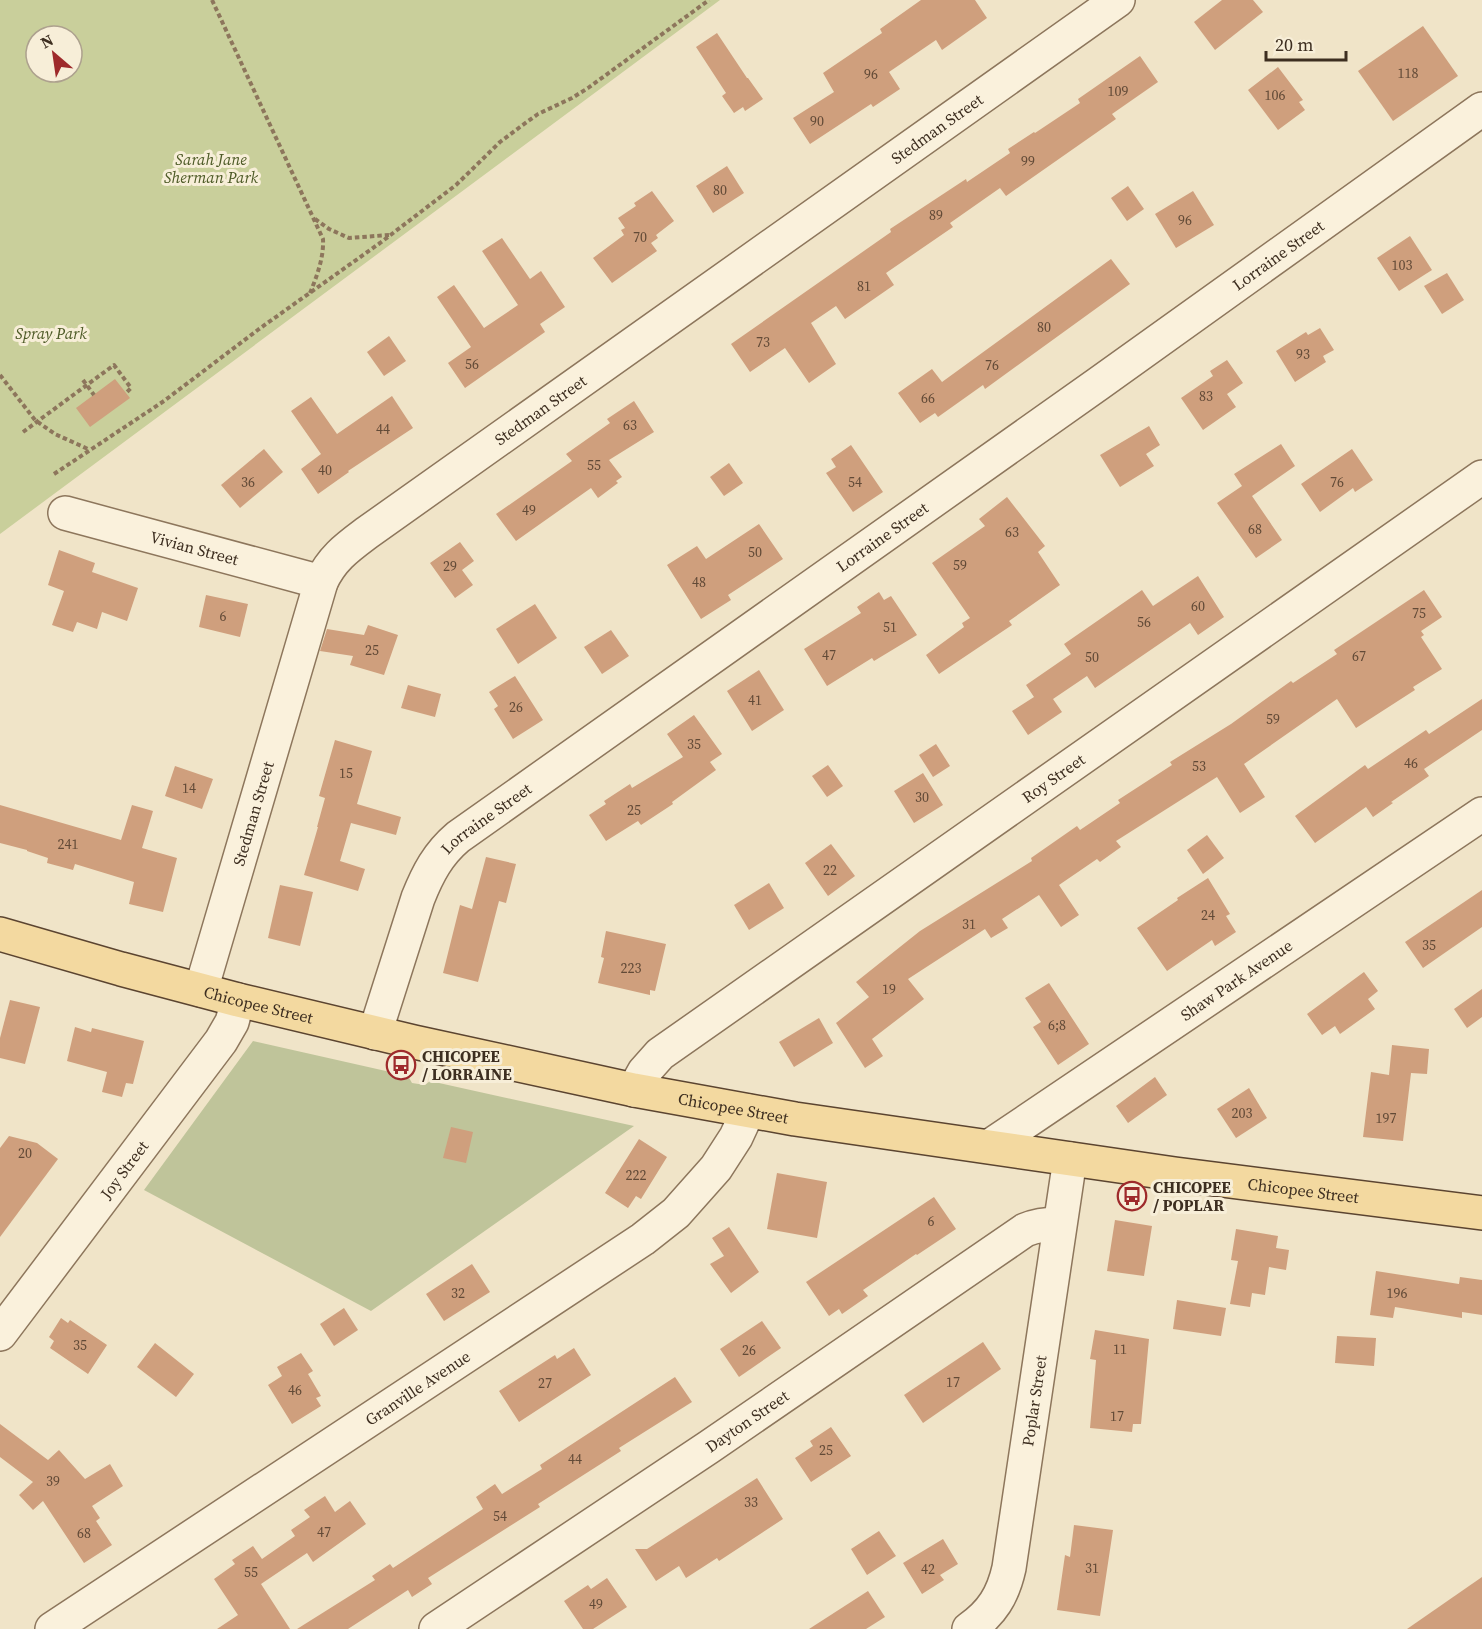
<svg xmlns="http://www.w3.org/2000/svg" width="1482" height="1629" viewBox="0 0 1482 1629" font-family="'Source Serif 4',serif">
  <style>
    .green { fill: #c9cf9b; fill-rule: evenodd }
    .cemetery { fill: #bfc49a }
    .building { fill: #cf9f7d }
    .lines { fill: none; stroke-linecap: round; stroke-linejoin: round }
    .minor-casing { stroke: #8d765c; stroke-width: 36 }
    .major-casing { stroke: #5b4430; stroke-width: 36 }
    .path { stroke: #8d765c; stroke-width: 4; stroke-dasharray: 4.5 3; stroke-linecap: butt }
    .minor { stroke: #faf1dc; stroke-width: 33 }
    .major { stroke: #f3d9a0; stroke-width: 33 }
    .labels { text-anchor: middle; stroke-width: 6; stroke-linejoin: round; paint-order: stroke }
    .number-label { font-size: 14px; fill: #624a37 }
    .street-label { font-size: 16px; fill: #3d2e20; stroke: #f7eed8 }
    .park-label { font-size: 16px; font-style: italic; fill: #4d5a26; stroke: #f7eed8 }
    .poi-label { font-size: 16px; font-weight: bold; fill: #3d2e20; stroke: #f7eed8; text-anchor: start }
  </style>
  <rect width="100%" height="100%" fill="#f0e4c8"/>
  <!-- green -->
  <path class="green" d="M0 0H720L0 534ZM36 36H72V72H36Z"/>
  <!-- cemetery -->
  <polygon class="cemetery" points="253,1041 408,1076 412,1083 425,1085 430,1081 634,1126 371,1311 144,1190"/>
  <!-- building -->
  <g class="building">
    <polygon points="921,0 975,0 987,18 942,50 936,40 889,72 900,89 873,107 871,104 810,144 793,118 834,92 823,73 882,33 880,29"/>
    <polygon points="1222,0 1253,0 1263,12 1215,50 1194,22"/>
    <polygon points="1423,26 1458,76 1393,121 1358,71"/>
    <polygon points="717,33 747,78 748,78 763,99 745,111 743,107 734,113 722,96 726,93 696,47"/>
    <polygon points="1140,56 1158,82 1112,114 1116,119 1006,196 1000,188 950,223 953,227 886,273 894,285 845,319 836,306 811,323 836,364 809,383 785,348 750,372 731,344 891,232 890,229 966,179 967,182 1010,153 1008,149 1034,132 1035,133 1080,103 1078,99"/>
    <polygon points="1278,67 1303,100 1299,102 1305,110 1278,130 1248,90"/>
    <polygon points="727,166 744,193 713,213 696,186"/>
    <polygon points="1128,186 1144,209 1127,221 1111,198"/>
    <polygon points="652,191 674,221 656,235 658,238 651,243 657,251 612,283 593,258 624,235 621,230 625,228 618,218 636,206 634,203"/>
    <polygon points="1193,191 1214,225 1176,248 1155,214"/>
    <polygon points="1410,236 1432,270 1399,291 1377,258"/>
    <polygon points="502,238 530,279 541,271 565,307 540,324 545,332 465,388 448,363 471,347 437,297 454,285 484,328 518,305 482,251"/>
    <polygon points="1111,259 1130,284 985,389 983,385 938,417 935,413 920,423 898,393 932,369 942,382"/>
    <polygon points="1447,273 1464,300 1442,314 1424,286"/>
    <polygon points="1320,328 1334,350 1323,356 1326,362 1295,382 1276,351 1306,332 1308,335"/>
    <polygon points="389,336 406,361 384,376 367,352"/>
    <polygon points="1227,360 1243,383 1227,394 1236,407 1203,430 1181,398 1213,376 1210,371"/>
    <polygon points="115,379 130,398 90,427 76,408"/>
    <polygon points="392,396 413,428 348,471 349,472 318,494 301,469 321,454 291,411 311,397 337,434"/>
    <polygon points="634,401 654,432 609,460 622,477 616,481 618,483 598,498 591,488 516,541 496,514 572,461 566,454 610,423 607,419"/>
    <polygon points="1149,426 1160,445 1146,454 1154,466 1120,487 1100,455"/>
    <polygon points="1281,444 1295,466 1252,496 1282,540 1256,558 1217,503 1242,486 1234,474"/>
    <polygon points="851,445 883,492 853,512 826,473 836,467 831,459"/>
    <polygon points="264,449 283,472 240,508 221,485"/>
    <polygon points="1352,449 1373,480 1355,492 1353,488 1320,512 1301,484"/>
    <polygon points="729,463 743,483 724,496 710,477"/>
    <polygon points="1007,497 1045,546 1038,552 1060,585 1009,621 1012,625 939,674 926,655 964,627 962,623 970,618 932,563 985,526 979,519"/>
    <polygon points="759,524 783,559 728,595 731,600 701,619 667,565 697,546 706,559"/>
    <polygon points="460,542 474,561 462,570 473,585 455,598 430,563"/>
    <polygon points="59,550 95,563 92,572 138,588 127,621 102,612 97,629 77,622 73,632 52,625 64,591 48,585"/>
    <polygon points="1198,576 1224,617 1198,635 1190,623 1095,688 1087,676 1053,699 1062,712 1028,735 1012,711 1034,697 1026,685 1071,654 1064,644 1142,590 1153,606"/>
    <polygon points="1424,590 1442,617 1421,631 1424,635 1421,637 1442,669 1413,687 1415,690 1356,728 1337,699 1244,764 1265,797 1240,813 1217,777 1116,841 1121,847 1100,862 1097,859 1059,885 1079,915 1061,927 1039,895 1002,919 1008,928 991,938 985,929 908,979 924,999 872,1039 883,1056 865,1068 836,1023 869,997 856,982 920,931 1032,861 1031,858 1077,826 1080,830 1120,803 1118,800 1172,765 1170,762 1231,724 1291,681 1293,683 1337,654 1334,650"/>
    <polygon points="879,592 884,600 891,596 917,635 874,661 872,658 827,686 804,649 861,613 857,607"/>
    <polygon points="206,595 248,604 240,637 199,627"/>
    <polygon points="535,604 557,638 518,664 496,629"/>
    <polygon points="368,625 398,635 384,675 350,665 353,656 320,651 327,629 364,635"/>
    <polygon points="611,630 629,656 602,674 584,647"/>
    <polygon points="759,670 784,710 752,731 727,691"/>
    <polygon points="515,676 543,720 513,739 494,709 498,706 489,692"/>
    <polygon points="408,685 441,694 435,717 401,708"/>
    <polygon points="1482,699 1482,730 1424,769 1429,776 1391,802 1393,803 1373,817 1366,807 1315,843 1295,816 1365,765 1368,769 1426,730 1429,734"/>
    <polygon points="694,715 722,754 710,762 716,770 672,802 673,804 641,825 638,821 606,841 589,815 606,804 604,801 630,784 632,788 683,757 667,734"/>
    <polygon points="335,740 372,751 357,804 401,817 396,835 351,823 340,861 365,869 358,891 304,875 318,827 317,827 325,798 319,796"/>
    <polygon points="936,744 950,766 933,777 919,755"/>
    <polygon points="828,765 843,786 827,797 812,776"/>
    <polygon points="175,766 213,779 202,809 165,796"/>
    <polygon points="923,773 943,805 914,823 894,791"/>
    <polygon points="0,805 121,840 132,805 153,811 142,848 177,858 163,912 129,904 134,882 75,864 73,870 47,863 48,858 27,851 27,850 0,843"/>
    <polygon points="1207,835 1224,858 1203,874 1187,850"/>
    <polygon points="831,844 855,876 828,896 805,863"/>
    <polygon points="486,857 516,864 506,903 499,901 478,982 443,973 460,905 472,909"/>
    <polygon points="1208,878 1230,914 1226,916 1236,932 1215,946 1212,940 1167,971 1137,928 1178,900 1177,898"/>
    <polygon points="769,883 784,908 749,930 734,905"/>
    <polygon points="280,885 313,892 300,946 268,938"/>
    <polygon points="1482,890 1482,927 1423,968 1405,942"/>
    <polygon points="606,931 666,944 655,991 650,990 650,995 598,983 604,958 601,957"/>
    <polygon points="1364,972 1378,991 1368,999 1375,1009 1340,1034 1335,1026 1322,1035 1307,1014"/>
    <polygon points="1049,983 1089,1044 1058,1065 1033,1027 1041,1022 1025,998"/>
    <polygon points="1482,989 1482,1017 1467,1028 1454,1009"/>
    <polygon points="10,1000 40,1007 25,1064 0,1058 0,1038"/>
    <polygon points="819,1018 833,1043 794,1067 779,1042"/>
    <polygon points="75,1027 91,1032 92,1028 144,1041 133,1084 126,1083 122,1097 102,1092 107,1072 67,1061"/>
    <polygon points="1392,1045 1429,1049 1427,1074 1411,1073 1403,1141 1363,1137 1371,1072 1389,1075"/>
    <polygon points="1155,1077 1167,1095 1128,1123 1116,1106"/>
    <polygon points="1249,1088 1267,1118 1236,1138 1217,1109"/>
    <polygon points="451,1127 473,1132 466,1163 443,1158"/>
    <polygon points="9,1136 37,1143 58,1159 0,1237 0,1148"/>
    <polygon points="639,1139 667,1157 641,1199 636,1196 628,1208 605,1193"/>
    <polygon points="777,1173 827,1182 817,1238 767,1229"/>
    <polygon points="934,1197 956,1229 917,1255 916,1254 863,1290 868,1296 842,1314 839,1309 829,1316 806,1282"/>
    <polygon points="1115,1220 1152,1226 1144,1276 1107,1271"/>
    <polygon points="729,1227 759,1272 731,1293 710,1264 724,1256 712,1238"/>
    <polygon points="1236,1229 1278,1236 1276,1248 1289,1250 1286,1270 1269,1267 1265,1295 1252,1293 1250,1307 1230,1304 1238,1261 1231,1260"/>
    <polygon points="472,1264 490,1292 444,1321 426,1294"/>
    <polygon points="1376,1271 1459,1284 1460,1277 1482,1280 1482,1315 1462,1312 1462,1318 1395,1307 1393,1318 1370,1315"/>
    <polygon points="1177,1300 1226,1308 1221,1336 1173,1329"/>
    <polygon points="344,1308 358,1330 334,1346 320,1324"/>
    <polygon points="61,1318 68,1323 70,1320 107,1345 88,1374 50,1348 54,1341 49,1337"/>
    <polygon points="762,1321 781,1348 739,1377 720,1349"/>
    <polygon points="1095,1330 1149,1339 1141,1424 1133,1424 1132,1432 1090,1428 1096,1360 1090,1359"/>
    <polygon points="1337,1336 1376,1338 1374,1366 1335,1363"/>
    <polygon points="983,1342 1001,1369 923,1423 904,1395"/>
    <polygon points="155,1343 194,1374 176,1397 137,1367"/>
    <polygon points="574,1348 591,1375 519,1422 499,1391 555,1355 557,1359"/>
    <polygon points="301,1353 313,1371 308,1374 321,1396 316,1398 321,1406 292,1424 268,1385 282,1376 277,1367"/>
    <polygon points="675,1377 692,1402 619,1448 621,1451 538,1504 540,1507 428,1578 432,1584 412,1597 408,1590 348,1629 297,1629 375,1580 372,1576 390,1564 393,1568 483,1509 476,1497 495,1484 502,1494 542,1469 540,1465"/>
    <polygon points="0,1424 48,1460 59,1450 85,1479 110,1464 123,1486 92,1506 100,1518 96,1521 112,1545 84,1563 43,1501 33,1510 19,1495 33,1482 0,1457"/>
    <polygon points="831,1427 851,1456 811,1482 795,1458 813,1446 810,1441"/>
    <polygon points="757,1478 783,1519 719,1561 717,1558 686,1578 679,1566 656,1581 635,1549 647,1549"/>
    <polygon points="325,1496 335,1512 350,1501 366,1524 313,1562 307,1553 261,1584 290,1629 217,1629 238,1615 214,1579 235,1564 232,1560 253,1546 262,1559 295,1536 291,1530 310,1517 304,1510"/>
    <polygon points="1074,1525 1113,1530 1100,1616 1057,1610 1065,1555 1070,1557"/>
    <polygon points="879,1531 896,1556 867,1575 851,1549"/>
    <polygon points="943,1539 958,1564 940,1575 944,1580 922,1594 903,1563"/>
    <polygon points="1482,1577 1482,1629 1407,1629"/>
    <polygon points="607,1578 627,1607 593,1629 583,1629 564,1601 588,1585 591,1589"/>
    <polygon points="868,1591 885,1617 866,1629 809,1629"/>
  </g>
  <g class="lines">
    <!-- minor casing -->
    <g class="minor-casing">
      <g id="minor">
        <path id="s1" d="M65 513 321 582"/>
        <path id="s2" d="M201 990 321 582C332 558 348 547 368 532L1118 0"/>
        <path id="s3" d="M375 1033 418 898C428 873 438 854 458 837L1098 384 1482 109"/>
        <path id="s4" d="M634 1090 644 1072 660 1054 1482 477"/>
        <path id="s5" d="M990 1146 1482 814"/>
        <path id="s6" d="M0 1334 221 1041 232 1022 238 1000"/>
        <path id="s7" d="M52 1629 643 1239 676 1213 716 1168 736 1137 748 1111"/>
        <path id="s8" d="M436 1629 709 1447 1025 1230C1037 1225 1046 1224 1059 1224"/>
        <path id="s9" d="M969 1629C992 1613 1003 1595 1009 1568L1070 1159"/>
      </g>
    </g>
    <!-- major casing -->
    <g class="major-casing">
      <g id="major">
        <path id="s10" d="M0 934 121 969 238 1000 414 1042 634 1090 795 1119 1175 1174 1482 1213"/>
      </g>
    </g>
    <!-- path -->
    <g class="path">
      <path d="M212 0 323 239C324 257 317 276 310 293"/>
      <polyline points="315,219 329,229 349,238 389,235"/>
      <polyline points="0,375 35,420 55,434 90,450"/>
      <polyline points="83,380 94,395"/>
      <polyline points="23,432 114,365 131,388 126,393"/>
      <polyline points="54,474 164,401 259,329 380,243 456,185 500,142 520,127 538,114 572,98 588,88 709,0"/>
    </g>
    <!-- minor -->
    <use href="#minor" class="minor"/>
    <!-- major -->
    <use href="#major" class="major"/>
  </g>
  <!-- icons -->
  <defs>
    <g id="bus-ring" transform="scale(1.5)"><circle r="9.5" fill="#f7eed8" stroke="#9e2a2b" stroke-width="1.5"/><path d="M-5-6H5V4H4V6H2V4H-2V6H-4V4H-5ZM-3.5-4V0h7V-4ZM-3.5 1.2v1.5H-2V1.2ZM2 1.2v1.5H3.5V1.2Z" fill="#9e2a2b"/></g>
  </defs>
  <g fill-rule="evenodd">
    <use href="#bus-ring" x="401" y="1065"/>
    <use href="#bus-ring" x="1132" y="1196"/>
  </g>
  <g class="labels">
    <!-- number labels -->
    <g class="number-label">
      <text x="1408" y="78">118</text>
      <text x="871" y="79">96</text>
      <text x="1118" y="96">109</text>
      <text x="1275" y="100">106</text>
      <text x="817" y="126">90</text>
      <text x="1028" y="166">99</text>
      <text x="720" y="195">80</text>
      <text x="936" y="220">89</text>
      <text x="1185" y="225">96</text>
      <text x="640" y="242">70</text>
      <text x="1402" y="270">103</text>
      <text x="864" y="291">81</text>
      <text x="1044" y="332">80</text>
      <text x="763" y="347">73</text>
      <text x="1303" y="359">93</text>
      <text x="472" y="369">56</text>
      <text x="992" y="370">76</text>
      <text x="1206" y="401">83</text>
      <text x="928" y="403">66</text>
      <text x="630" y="430">63</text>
      <text x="383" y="434">44</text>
      <text x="594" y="470">55</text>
      <text x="325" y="475">40</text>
      <text x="248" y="487">36</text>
      <text x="855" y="487">54</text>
      <text x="1337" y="487">76</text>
      <text x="529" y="515">49</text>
      <text x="1255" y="534">68</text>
      <text x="1012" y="537">63</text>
      <text x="755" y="557">50</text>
      <text x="960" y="570">59</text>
      <text x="450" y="571">29</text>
      <text x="699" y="587">48</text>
      <text x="1198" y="611">60</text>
      <text x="1419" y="618">75</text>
      <text x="223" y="621">6</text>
      <text x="1144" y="627">56</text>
      <text x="890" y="632">51</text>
      <text x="372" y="655">25</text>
      <text x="829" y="660">47</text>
      <text x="1359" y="661">67</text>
      <text x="1092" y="662">50</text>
      <text x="755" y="705">41</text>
      <text x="516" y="712">26</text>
      <text x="1273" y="724">59</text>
      <text x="694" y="749">35</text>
      <text x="1411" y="768">46</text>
      <text x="1199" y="771">53</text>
      <text x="346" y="778">15</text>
      <text x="189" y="793">14</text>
      <text x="922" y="802">30</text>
      <text x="634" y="815">25</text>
      <text x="68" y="849">241</text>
      <text x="830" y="875">22</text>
      <text x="1208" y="920">24</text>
      <text x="969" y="929">31</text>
      <text x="1429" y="950">35</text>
      <text x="631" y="973">223</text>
      <text x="889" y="994">19</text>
      <text x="1057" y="1030">6;8</text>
      <text x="1242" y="1118">203</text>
      <text x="1386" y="1123">197</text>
      <text x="25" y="1158">20</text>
      <text x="636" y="1180">222</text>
      <text x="931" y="1226">6</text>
      <text x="458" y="1298">32</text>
      <text x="1397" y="1298">196</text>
      <text x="80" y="1350">35</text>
      <text x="1120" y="1354">11</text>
      <text x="749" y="1355">26</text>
      <text x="953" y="1387">17</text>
      <text x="545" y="1388">27</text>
      <text x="295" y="1395">46</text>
      <text x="1117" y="1421">17</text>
      <text x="826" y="1455">25</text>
      <text x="575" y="1464">44</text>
      <text x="53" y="1486">39</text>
      <text x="751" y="1507">33</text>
      <text x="500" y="1521">54</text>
      <text x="324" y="1537">47</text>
      <text x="84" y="1538">68</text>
      <text x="1092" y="1573">31</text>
      <text x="928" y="1574">42</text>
      <text x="251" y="1577">55</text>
      <text x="596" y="1609">49</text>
    </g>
    <!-- street labels -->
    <g class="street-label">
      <text dy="6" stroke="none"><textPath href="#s2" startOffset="1192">Stedman Street</textPath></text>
      <text dy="6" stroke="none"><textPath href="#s3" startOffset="1221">Lorraine Street</textPath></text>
      <text dy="6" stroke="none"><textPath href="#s2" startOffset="706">Stedman Street</textPath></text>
      <text dy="6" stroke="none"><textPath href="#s3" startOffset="735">Lorraine Street</textPath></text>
      <text dy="6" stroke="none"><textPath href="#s1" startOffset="134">Vivian Street</textPath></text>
      <text dy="6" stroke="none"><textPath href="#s4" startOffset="525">Roy Street</textPath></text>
      <text dy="6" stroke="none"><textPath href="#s2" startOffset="184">Stedman Street</textPath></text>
      <text dy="6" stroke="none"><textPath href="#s3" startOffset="249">Lorraine Street</textPath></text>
      <text dy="6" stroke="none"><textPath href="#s5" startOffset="297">Shaw Park Avenue</textPath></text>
      <text dy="6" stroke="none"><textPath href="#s10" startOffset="268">Chicopee Street</textPath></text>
      <text dy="6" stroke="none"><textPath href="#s10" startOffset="754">Chicopee Street</textPath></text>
      <text dy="6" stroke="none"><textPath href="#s6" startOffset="206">Joy Street</textPath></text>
      <text dy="6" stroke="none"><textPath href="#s10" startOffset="1330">Chicopee Street</textPath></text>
      <text dy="6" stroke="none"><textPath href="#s7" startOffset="438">Granville Avenue</textPath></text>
      <text dy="6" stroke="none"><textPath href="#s9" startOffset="244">Poplar Street</textPath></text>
      <text dy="6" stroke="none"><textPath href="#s8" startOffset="374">Dayton Street</textPath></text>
    </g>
    <!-- park labels -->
    <g class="park-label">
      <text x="211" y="165">Sarah Jane<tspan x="211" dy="18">Sherman Park</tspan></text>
      <text x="51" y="339">Spray Park</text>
    </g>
    <!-- poi labels -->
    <g class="poi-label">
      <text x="422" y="1062">CHICOPEE<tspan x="422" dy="18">/ LORRAINE</tspan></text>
      <text x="1153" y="1193">CHICOPEE<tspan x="1153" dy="18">/ POPLAR</tspan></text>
    </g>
  </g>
  <!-- north arrow -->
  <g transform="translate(54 54) rotate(331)"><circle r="28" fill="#f7eed8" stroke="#ada18e" stroke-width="1.5"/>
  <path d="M0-4.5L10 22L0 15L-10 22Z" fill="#9e2a2b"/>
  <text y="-9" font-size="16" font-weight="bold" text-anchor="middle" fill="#3d2e20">N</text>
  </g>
  <!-- scale -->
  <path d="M1266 51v9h80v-9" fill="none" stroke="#3d2e20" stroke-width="3"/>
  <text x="1275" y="51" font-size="18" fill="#3d2e20" stroke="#f7eed8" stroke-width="4.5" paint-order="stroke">20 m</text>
</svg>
